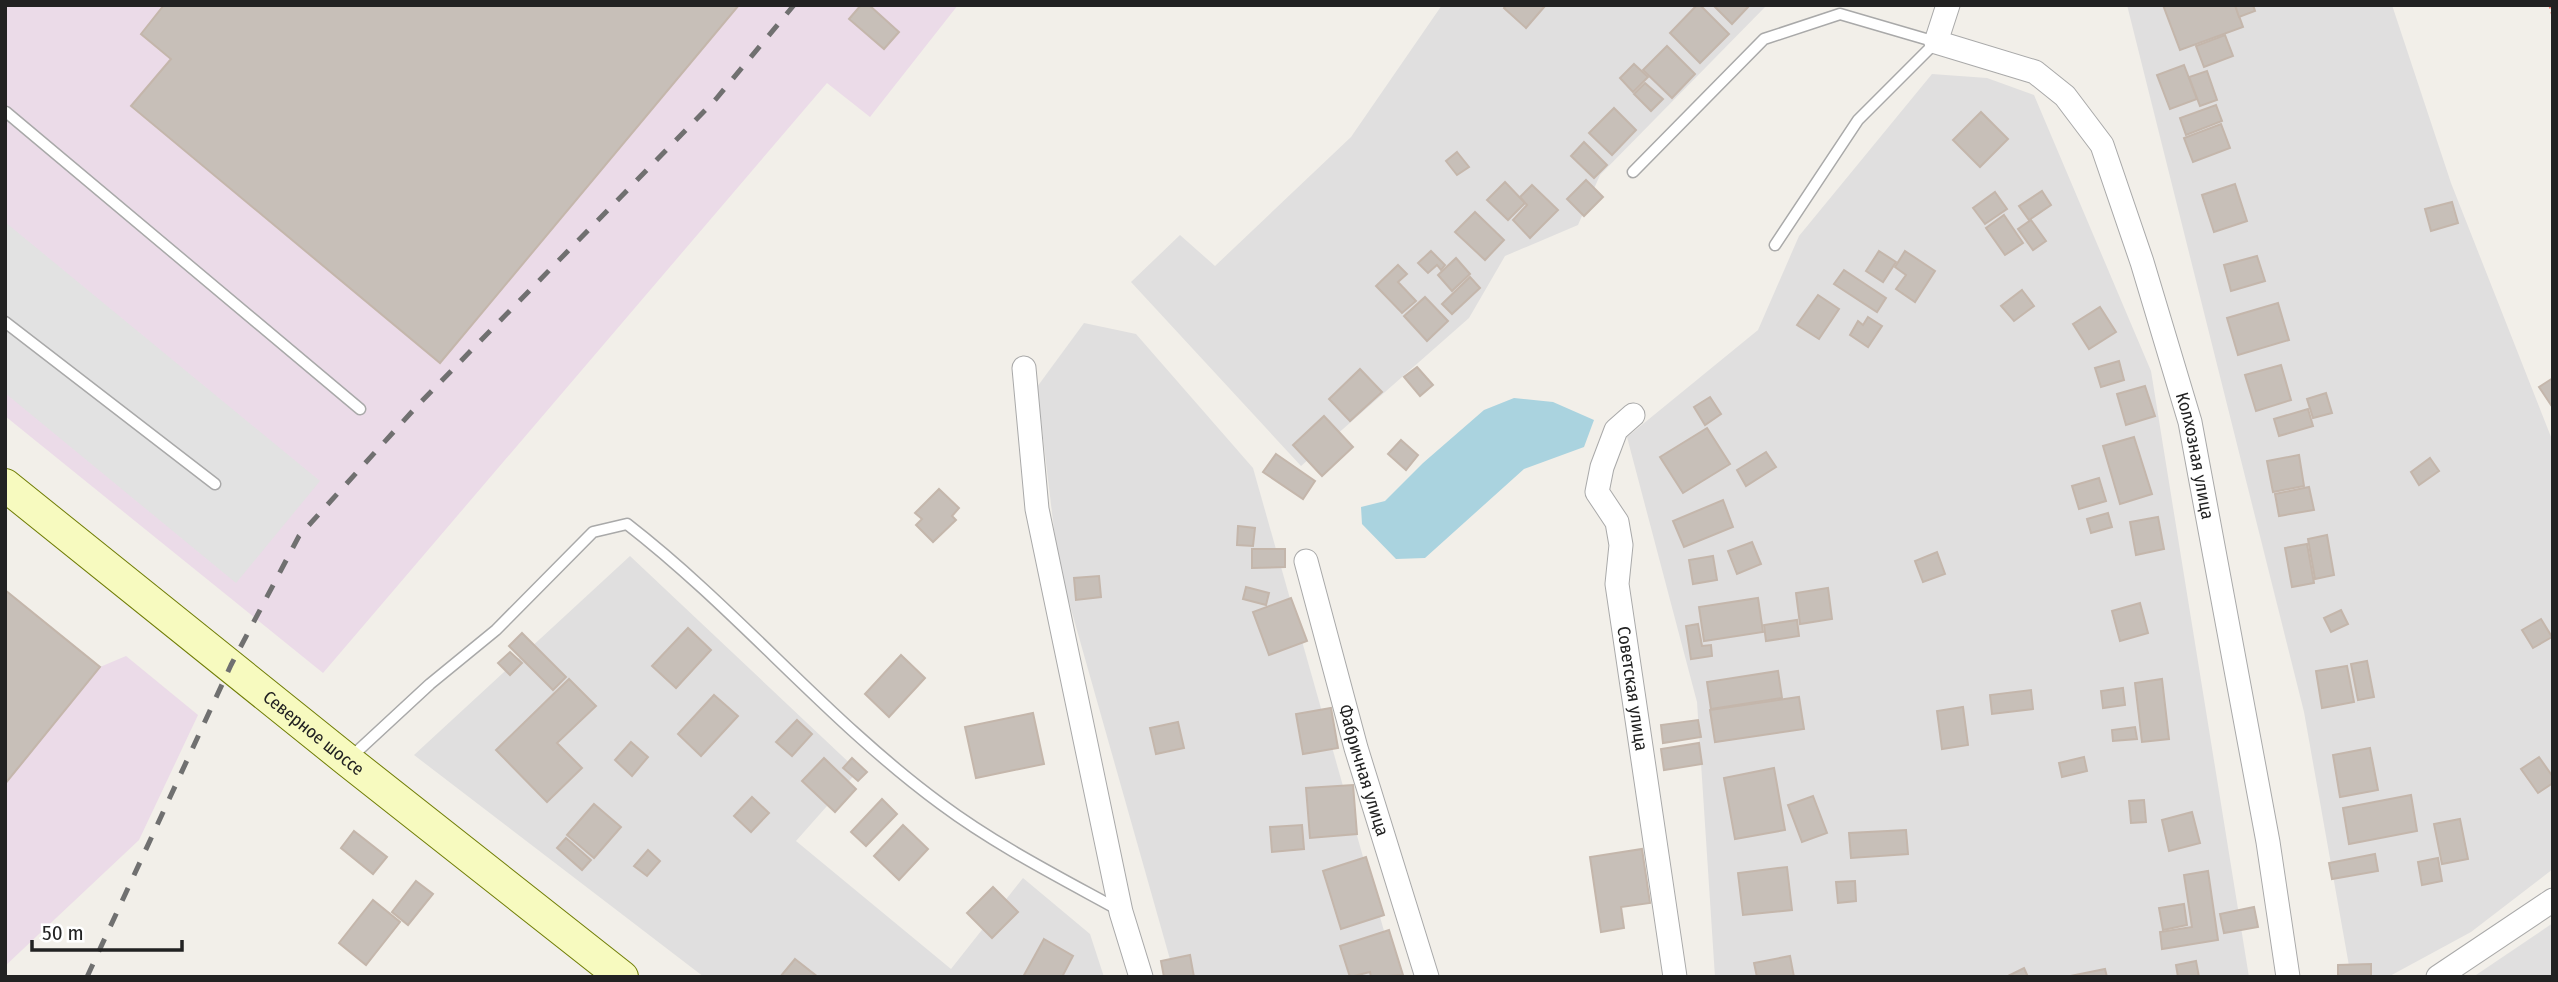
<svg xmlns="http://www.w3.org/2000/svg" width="2558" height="982" viewBox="0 0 2558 982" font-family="'Fira Sans Condensed',sans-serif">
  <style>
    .residential { fill: #e0dfdf }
    .industrial { fill: #ebdbe8 }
    .parking { fill: #e2e2e2 }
    .water { fill: #aad3df }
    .building { fill: #c7bfb8; stroke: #c4b6ab; stroke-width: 2 }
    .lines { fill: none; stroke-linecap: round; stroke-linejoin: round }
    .lane-casing { stroke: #a9a9a9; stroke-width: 13 }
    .street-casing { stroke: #a9a9a9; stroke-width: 25 }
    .secondary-casing { stroke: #707d05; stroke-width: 34 }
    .path { stroke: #fa8072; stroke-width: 3.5; stroke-dasharray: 3.5 3.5; stroke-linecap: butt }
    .lane { stroke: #fff; stroke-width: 10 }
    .street { stroke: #fff; stroke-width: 23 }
    .secondary { stroke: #f7fabf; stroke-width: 32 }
    .rail { stroke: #707070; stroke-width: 5; stroke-dasharray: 14 14; stroke-linecap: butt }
    .labels { text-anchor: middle; stroke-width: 7; stroke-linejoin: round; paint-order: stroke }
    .street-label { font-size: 18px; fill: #222; stroke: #fff }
  </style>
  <rect width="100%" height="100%" fill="#f2efe9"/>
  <!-- residential -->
  <g class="residential">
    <polygon points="1442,5 1767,5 1600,175 1578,225 1505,256 1469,318 1301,466 1131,282 1180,235 1215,266 1351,137"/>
    <polygon points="2127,5 2392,5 2451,183 2553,442 2553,869 2471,932 2388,977 2351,977 2304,712"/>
    <polygon points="1932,74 1987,78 2034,95 2151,371 2249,977 1715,977 1697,702 1627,437 1758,330 1799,236"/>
    <polygon points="1084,323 1136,334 1253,468 1397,977 1175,977 1058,563 1037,387"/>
    <polygon points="630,556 858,771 796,841 951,969 1023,878 1090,934 1104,977 704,977 414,755"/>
    <polygon points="2553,923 2553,977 2473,977"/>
  </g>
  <!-- industrial -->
  <g class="industrial">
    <polygon points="5,5 958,5 870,117 827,83 323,673 5,416"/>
    <polygon points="5,590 100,667 126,656 198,715 139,840 5,966"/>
  </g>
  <!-- parking -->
  <polygon class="parking" points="5,222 320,481 236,583 5,393"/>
  <!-- water -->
  <polygon class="water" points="1514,398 1553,402 1594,420 1584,447 1524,469 1425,558 1396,559 1362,524 1361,507 1385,501 1423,463 1484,410"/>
  <!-- building -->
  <g class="building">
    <polygon points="164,5 739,5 440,363 131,106 171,59 141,34"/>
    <polygon points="861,5 869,5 899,32 884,49 849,19"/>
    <polygon points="1506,5 1544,5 1545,6 1526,28 1504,8"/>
    <polygon points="1697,5 1700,5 1729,34 1700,63 1670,33"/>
    <polygon points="1713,5 1750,5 1732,24"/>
    <polygon points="2163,5 2235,5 2243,27 2180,50"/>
    <polygon points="2235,5 2253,5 2255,11 2239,17"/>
    <polygon points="2225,35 2233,56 2204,67 2196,46"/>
    <polygon points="1667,46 1695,74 1672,98 1643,70"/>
    <polygon points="1634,64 1648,77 1633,92 1620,78"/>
    <polygon points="2184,65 2197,99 2170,109 2157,75"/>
    <polygon points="2207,71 2217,100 2200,106 2189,77"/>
    <polygon points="1645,83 1663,99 1651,111 1634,94"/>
    <polygon points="2216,105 2222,121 2186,135 2180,118"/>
    <polygon points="1614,108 1636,130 1612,155 1589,133"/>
    <polygon points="1981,112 2008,139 1980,167 1953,140"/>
    <polygon points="2221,124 2230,148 2193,162 2184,138"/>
    <polygon points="1584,142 1607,165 1594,178 1571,156"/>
    <polygon points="1457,152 1469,167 1457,175 1446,161"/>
    <polygon points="1586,180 1603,197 1584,216 1567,199"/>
    <polygon points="1505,182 1525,203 1508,220 1487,200"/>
    <polygon points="2235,184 2247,221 2214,232 2202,195"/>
    <polygon points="1532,185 1558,210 1530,238 1513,220 1527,205 1520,197"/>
    <polygon points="2042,191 2051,205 2029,220 2019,206"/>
    <polygon points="1995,192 2007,209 1985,224 1973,208"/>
    <polygon points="2452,202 2458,223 2431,231 2425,209"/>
    <polygon points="1475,212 1504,240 1485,260 1455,232"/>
    <polygon points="2004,215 2023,243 2005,255 1986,228"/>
    <polygon points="2031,220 2046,241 2033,250 2018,229"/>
    <polygon points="1431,251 1445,265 1441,270 1437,265 1428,273 1418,263"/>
    <polygon points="1879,251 1896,262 1883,282 1866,271"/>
    <polygon points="1905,251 1935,271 1915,302 1896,289 1906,275 1895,267"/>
    <polygon points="2257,256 2265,281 2231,291 2224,265"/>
    <polygon points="1456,258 1470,274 1452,291 1438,275"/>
    <polygon points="1398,265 1407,274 1398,282 1416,301 1402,313 1376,286"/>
    <polygon points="1844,270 1886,298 1877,312 1834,284"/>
    <polygon points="1470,277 1480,288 1452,314 1442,304"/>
    <polygon points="2022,290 2034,306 2014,321 2001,306"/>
    <polygon points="1818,295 1839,309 1819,339 1797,325"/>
    <polygon points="1425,297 1448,321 1427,341 1404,316"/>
    <polygon points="2278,303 2289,340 2238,355 2227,318"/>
    <polygon points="2100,307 2116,332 2089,349 2073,324"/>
    <polygon points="1868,317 1882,326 1868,347 1850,335 1858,321 1863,325"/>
    <polygon points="2119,361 2124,380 2101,387 2095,368"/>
    <polygon points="2281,365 2291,400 2256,411 2245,375"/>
    <polygon points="1417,367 1433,385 1420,396 1404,377"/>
    <polygon points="1360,369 1382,392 1350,421 1329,399"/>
    <polygon points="2553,378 2553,408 2539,387"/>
    <polygon points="2145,386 2155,416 2126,425 2117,394"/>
    <polygon points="2326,393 2332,413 2313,418 2307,399"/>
    <polygon points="1710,397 1721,414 1705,425 1694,407"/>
    <polygon points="2308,409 2313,426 2279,436 2274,419"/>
    <polygon points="1324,416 1353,447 1322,476 1293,445"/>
    <polygon points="1707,428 1730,464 1683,493 1660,457"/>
    <polygon points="2134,437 2152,494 2120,504 2103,446"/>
    <polygon points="1401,440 1418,455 1406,470 1388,454"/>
    <polygon points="1766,452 1776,467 1746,486 1737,470"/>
    <polygon points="1276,454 1315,481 1303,499 1263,472"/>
    <polygon points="2299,455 2304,486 2273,492 2267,461"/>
    <polygon points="2430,458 2439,471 2419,485 2411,472"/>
    <polygon points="2099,478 2106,501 2079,509 2072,486"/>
    <polygon points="2309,487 2314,510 2279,516 2275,494"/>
    <polygon points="939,489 959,508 952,516 956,520 933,542 916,525 922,519 915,513"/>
    <polygon points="1723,500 1733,527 1684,547 1673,521"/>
    <polygon points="2108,513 2112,527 2091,533 2087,519"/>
    <polygon points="2158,517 2164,549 2136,555 2130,522"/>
    <polygon points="1238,526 1255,528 1253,546 1237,545"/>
    <polygon points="2327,535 2334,575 2315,579 2308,539"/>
    <polygon points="1752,542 1761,564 1737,574 1728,551"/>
    <polygon points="2307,544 2314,583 2292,587 2285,548"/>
    <polygon points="1252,549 1285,549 1285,567 1252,568"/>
    <polygon points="1937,552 1945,574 1923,582 1915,561"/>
    <polygon points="1713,556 1717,580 1693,584 1689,560"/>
    <polygon points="1099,576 1101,597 1076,600 1074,578"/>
    <polygon points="1246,587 1269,593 1266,605 1243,599"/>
    <polygon points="1828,588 1832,619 1800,624 1796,593"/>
    <polygon points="5,590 100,667 5,784"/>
    <polygon points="1291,598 1307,641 1269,655 1253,612"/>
    <polygon points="1758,598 1763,632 1704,641 1699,607"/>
    <polygon points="2140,603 2148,633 2120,641 2112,611"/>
    <polygon points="2341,610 2348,624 2331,632 2324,618"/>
    <polygon points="2541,619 2552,637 2533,648 2522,630"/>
    <polygon points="1797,620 1799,636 1766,641 1764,625"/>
    <polygon points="1698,624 1702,646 1711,645 1712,656 1691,659 1686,626"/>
    <polygon points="688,628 711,650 676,688 652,666"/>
    <polygon points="522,633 566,677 553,690 509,646"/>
    <polygon points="510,652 522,663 510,675 498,663"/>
    <polygon points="901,655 925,678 889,717 865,694"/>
    <polygon points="2367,661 2374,697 2358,700 2351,664"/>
    <polygon points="2347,666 2354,702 2322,708 2316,671"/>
    <polygon points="1778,671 1782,698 1711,709 1707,682"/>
    <polygon points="569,679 596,706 557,743 582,768 547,802 496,750"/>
    <polygon points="2162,679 2169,739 2142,742 2135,683"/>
    <polygon points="2123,688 2125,705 2103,708 2101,691"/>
    <polygon points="2031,690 2033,709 1992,714 1990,695"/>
    <polygon points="714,695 738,716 701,756 678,734"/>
    <polygon points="1799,697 1804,729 1715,742 1710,710"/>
    <polygon points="1963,707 1968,745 1942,749 1937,711"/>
    <polygon points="1331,708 1338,748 1303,754 1296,714"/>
    <polygon points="1033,713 1044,764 976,778 965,727"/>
    <polygon points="797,720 812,734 792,756 776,742"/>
    <polygon points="1698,720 1701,737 1663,743 1661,725"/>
    <polygon points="1178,722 1184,748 1156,754 1150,728"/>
    <polygon points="2135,727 2137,739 2113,741 2112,730"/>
    <polygon points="631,742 648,757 632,776 615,760"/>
    <polygon points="1699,743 1702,764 1664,770 1661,749"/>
    <polygon points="2370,748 2378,790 2340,797 2333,755"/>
    <polygon points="2084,757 2087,771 2062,777 2059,763"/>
    <polygon points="2539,757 2553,777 2553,783 2538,793 2521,769"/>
    <polygon points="824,758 856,789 835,812 802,781"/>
    <polygon points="852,758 867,772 858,781 843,768"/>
    <polygon points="1774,768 1785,830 1735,839 1724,778"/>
    <polygon points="1353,785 1357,834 1310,838 1306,788"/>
    <polygon points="2411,795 2417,831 2349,844 2343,808"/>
    <polygon points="1813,796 1827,833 1802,842 1788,805"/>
    <polygon points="752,797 769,813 751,832 734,816"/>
    <polygon points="882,799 897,814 866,846 851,832"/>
    <polygon points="2144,800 2146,822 2131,823 2129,801"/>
    <polygon points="594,804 621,827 594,858 567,835"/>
    <polygon points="2192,812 2200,843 2169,851 2162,820"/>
    <polygon points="2460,819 2468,859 2442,864 2434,824"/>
    <polygon points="903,825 928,849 899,880 874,856"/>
    <polygon points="1302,825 1304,849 1272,852 1270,827"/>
    <polygon points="1906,830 1908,854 1851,858 1849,833"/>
    <polygon points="354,831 387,857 373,874 341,848"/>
    <polygon points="566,838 591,860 582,870 557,848"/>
    <polygon points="1642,849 1650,903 1621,907 1624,928 1601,932 1590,857"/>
    <polygon points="648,850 660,861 647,876 634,866"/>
    <polygon points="2375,854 2378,871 2332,879 2329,863"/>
    <polygon points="1366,857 1384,915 1341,929 1323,871"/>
    <polygon points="2438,858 2442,881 2422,885 2418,862"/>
    <polygon points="1787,867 1792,910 1743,915 1738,873"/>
    <polygon points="2208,871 2218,940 2162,949 2160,932 2192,927 2184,875"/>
    <polygon points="416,881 433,894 408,925 392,912"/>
    <polygon points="1855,881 1856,901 1838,903 1836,882"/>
    <polygon points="993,887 1018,912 992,938 967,913"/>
    <polygon points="373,900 400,922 366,965 339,943"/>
    <polygon points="2184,904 2187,925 2163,930 2159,908"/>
    <polygon points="2254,907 2258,927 2224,933 2220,914"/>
    <polygon points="1389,930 1403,975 1371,977 1370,972 1350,977 1340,946"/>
    <polygon points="1044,939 1073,956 1062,977 1023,977"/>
    <polygon points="1190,955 1194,977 1164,977 1161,961"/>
    <polygon points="1790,956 1794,977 1757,977 1754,963"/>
    <polygon points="795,959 818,977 780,977"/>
    <polygon points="2196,961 2199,977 2178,977 2176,965"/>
    <polygon points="2371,964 2371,977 2338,977 2338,965"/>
    <polygon points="2024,968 2028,977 2006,977"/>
    <polygon points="2105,969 2107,977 2070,977 2070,976"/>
  </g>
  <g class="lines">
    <!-- lane casing -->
    <g class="lane-casing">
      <g id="lane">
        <polyline points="6,112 360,409"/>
        <polyline points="1633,172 1764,39 1840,14 1936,42 1858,120 1775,245"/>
        <polyline points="5,322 215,484"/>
        <path d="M350 758 430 684 496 630 593 532 627 524C738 610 828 721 941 804 996 845 1059 877 1119 910"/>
      </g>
    </g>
    <!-- street casing -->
    <g class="street-casing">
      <g id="street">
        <path id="s1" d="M1948 5 1936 42 2035 72 2065 96 2102 145 2142 262 2190 422 2268 842 2288 977"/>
        <polyline points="1024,368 1037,509 1121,912 1141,977"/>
        <path id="s2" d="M1633 415 1616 430 1602 467 1597 492 1617 522 1621 545 1617 584 1675 977"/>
        <path id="s3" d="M1306 561 1356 748 1427 977"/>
        <polyline points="2438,977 2553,900"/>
      </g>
    </g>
    <!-- secondary casing -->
    <g class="secondary-casing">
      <g id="secondary">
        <path id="s4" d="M5 485 347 760 622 977"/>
      </g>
    </g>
    <!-- path -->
    <polyline class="path" points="2550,5 2553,15"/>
    <!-- lane -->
    <use href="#lane" class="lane"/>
    <!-- street -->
    <use href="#street" class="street"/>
    <!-- secondary -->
    <use href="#secondary" class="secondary"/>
    <!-- rail -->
    <polyline class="rail" points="87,977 231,665 299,536 418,405 716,99 794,5"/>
  </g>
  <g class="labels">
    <!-- street labels -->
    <g class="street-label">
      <text dy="6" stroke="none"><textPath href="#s1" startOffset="567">Колхозная улица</textPath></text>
      <text dy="6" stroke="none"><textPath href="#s2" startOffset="292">Советская улица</textPath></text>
      <text dy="6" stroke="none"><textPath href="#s4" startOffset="396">Северное шоссе</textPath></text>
      <text dy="6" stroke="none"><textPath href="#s3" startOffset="217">Фабричная улица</textPath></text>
    </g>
  </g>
  <!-- border -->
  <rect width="2558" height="982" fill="none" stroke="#222222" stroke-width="14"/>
  <!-- scale -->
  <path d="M32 940v10h150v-10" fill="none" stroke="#222222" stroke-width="3.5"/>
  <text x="42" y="940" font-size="21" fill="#222222" stroke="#ffffff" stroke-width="5" paint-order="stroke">50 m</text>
</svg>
